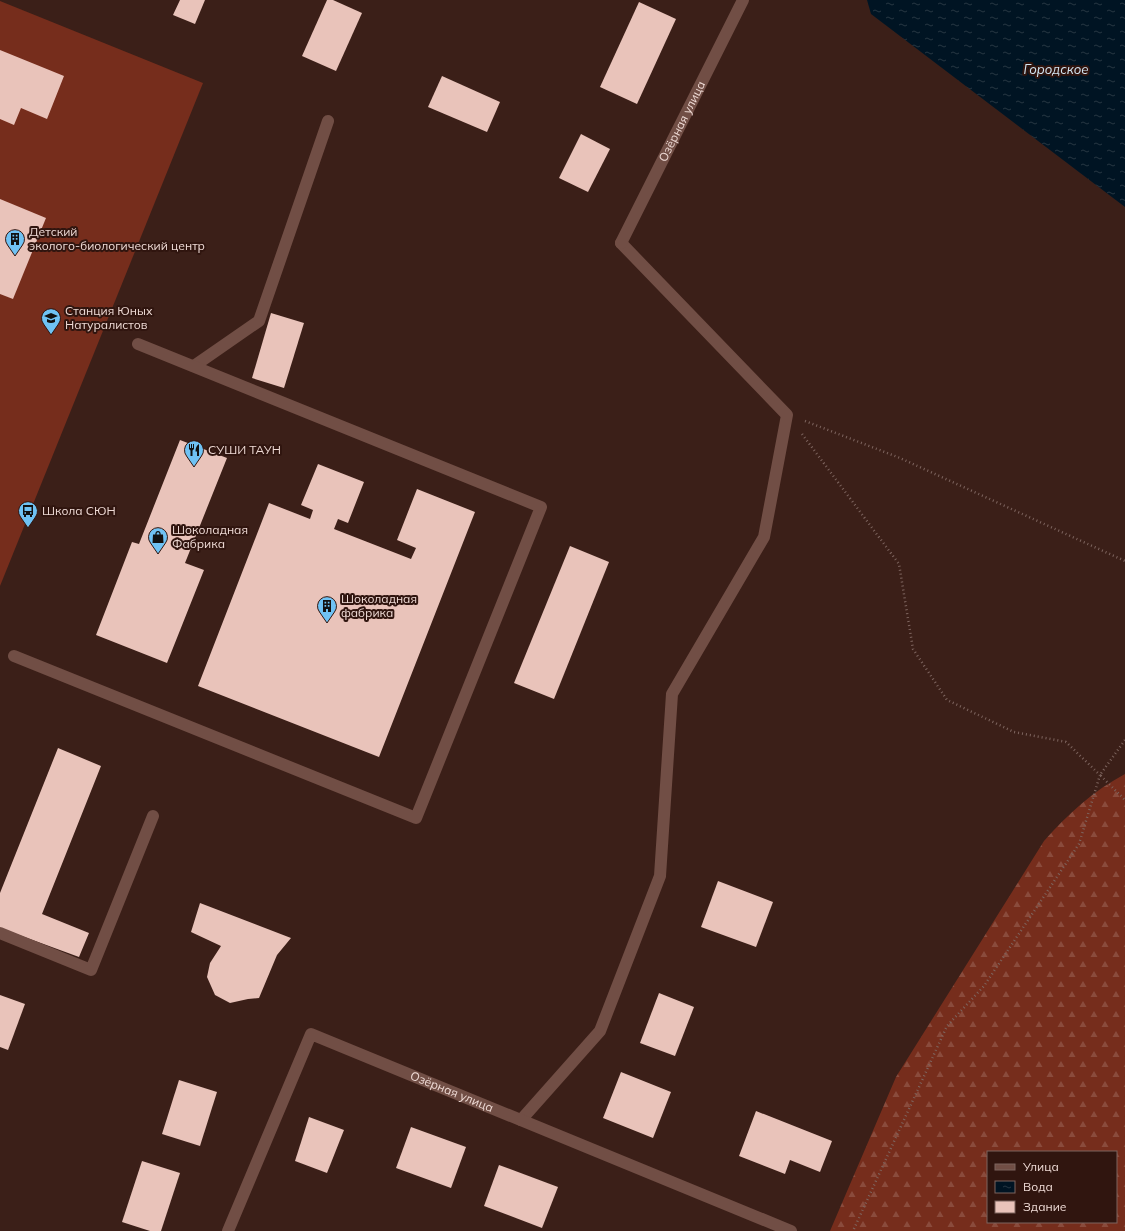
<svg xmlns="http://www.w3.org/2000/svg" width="1125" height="1231" viewBox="0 0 1125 1231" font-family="Mulish,sans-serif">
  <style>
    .forest { fill: url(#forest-firs); fill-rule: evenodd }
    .garden { fill: #762d1c }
    .water { fill: url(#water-ripples) }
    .building { fill: #e9c3ba }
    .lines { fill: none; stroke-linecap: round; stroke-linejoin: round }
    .path { stroke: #7e655f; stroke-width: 2.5; stroke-dasharray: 1 3; stroke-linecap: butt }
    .lane { stroke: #714e45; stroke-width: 12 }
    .street { stroke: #714e45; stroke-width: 12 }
    .labels { text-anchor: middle; stroke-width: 4; stroke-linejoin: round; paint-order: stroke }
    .street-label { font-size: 12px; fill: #efdbd6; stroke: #30150f }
    .poi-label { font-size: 12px; fill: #efdbd6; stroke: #30150f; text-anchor: start }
    .water-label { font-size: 13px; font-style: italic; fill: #d2e6f4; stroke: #30150f }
  </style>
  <defs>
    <pattern id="forest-firs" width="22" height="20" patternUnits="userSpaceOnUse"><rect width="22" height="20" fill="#762d1c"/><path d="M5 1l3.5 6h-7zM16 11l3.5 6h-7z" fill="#8a4b3c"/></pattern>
    <pattern id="water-ripples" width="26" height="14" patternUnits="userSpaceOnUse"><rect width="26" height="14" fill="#001423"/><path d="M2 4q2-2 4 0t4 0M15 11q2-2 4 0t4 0" fill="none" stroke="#263642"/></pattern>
  </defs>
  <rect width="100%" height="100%" fill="#3b1f18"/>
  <!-- forest -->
  <path class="forest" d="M1125 774V1231H830L896 1077 1044 841C1068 814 1093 791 1125 774ZM988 1152H1116V1222H988Z"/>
  <!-- garden -->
  <polygon class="garden" points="0,1 203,83 0,586"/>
  <!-- water -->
  <polygon class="water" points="867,0 1125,0 1125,207 871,14"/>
  <!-- building -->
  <g class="building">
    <polygon points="180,0 205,0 195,24 173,15"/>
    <polygon points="327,0 333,0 362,13 336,71 302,56"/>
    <polygon points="639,2 676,19 637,104 600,87"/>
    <polygon points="0,50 64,76 47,119 21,108 14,125 0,119"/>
    <polygon points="442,76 500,102 487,132 428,107"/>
    <polygon points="581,134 610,149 588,192 559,178"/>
    <polygon points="0,199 46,218 13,299 0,294"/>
    <polygon points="271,313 304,323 284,388 252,378"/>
    <polygon points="180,440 227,458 185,563 204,570 167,663 96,635 132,542 139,544"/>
    <polygon points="318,464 364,482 348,523 338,519 334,529 411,559 416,548 397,540 417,489 475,512 379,757 198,686 269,503 310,519 313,510 301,505"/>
    <polygon points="570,546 609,562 554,699 514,683"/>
    <polygon points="58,748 101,766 42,914 89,933 79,957 0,928 0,893"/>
    <polygon points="718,881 773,902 756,947 701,927"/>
    <polygon points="200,903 291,938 277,955 259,998 248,999 230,1003 215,995 207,977 210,963 221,946 191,932"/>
    <polygon points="659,993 694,1007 675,1056 640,1043"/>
    <polygon points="0,995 25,1004 8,1050 0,1047"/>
    <polygon points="621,1072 671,1092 653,1138 603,1118"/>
    <polygon points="179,1080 217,1092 200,1146 162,1134"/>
    <polygon points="756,1111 832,1141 820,1172 790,1160 785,1174 739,1156"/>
    <polygon points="309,1117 344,1130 327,1173 295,1161"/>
    <polygon points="411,1127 466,1147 451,1188 396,1168"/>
    <polygon points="142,1161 180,1173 161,1231 150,1231 122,1222"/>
    <polygon points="499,1165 558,1187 542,1228 484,1206"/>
  </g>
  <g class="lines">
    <!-- path -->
    <g class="path">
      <polyline points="805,421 900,458 1125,561"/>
      <polyline points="802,434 899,564 913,649 947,700 1014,732 1066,742 1100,775 1079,844 984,986 947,1026 853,1231"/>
      <polyline points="1125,740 1100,775 1125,800"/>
    </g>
    <!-- lane -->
    <g class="lane">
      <polyline points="194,366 259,321 328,121"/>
      <polyline points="14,656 416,818 541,507 138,344"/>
      <polyline points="0,933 91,970 153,816"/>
      <polyline points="521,1120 600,1031 660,876 672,694 764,537 787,415 621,243"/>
    </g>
    <!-- street -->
    <g class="street">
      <path id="s1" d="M621 243 743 0"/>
      <path id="s2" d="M228 1231 311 1034 791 1231"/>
    </g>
  </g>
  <!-- icons -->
  <defs>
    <g id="building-pin" transform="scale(1)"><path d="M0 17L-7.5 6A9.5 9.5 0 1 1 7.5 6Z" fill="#6fc2f4" stroke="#30150f"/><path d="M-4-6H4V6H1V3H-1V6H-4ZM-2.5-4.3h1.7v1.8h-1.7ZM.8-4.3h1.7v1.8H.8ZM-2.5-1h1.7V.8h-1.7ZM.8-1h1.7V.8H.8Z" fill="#111"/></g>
    <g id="school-pin" transform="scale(1)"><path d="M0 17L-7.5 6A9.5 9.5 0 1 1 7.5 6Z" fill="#6fc2f4" stroke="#30150f"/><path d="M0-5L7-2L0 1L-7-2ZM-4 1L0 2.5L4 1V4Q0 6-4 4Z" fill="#111"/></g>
    <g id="restaurant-pin" transform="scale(1)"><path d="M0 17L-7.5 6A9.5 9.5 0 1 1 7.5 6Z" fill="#6fc2f4" stroke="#30150f"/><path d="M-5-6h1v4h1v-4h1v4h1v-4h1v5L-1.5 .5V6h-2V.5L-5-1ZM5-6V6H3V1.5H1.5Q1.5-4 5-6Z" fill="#111"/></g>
    <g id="bus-pin" transform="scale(1)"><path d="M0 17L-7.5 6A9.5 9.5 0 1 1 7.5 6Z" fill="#6fc2f4" stroke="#30150f"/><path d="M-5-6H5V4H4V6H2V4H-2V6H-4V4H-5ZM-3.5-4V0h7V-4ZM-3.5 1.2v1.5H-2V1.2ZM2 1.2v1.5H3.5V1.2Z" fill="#111"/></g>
    <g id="shop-pin" transform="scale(1)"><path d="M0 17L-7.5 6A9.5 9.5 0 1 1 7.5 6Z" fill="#6fc2f4" stroke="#30150f"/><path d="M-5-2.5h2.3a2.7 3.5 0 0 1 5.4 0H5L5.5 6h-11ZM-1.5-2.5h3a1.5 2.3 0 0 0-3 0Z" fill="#111"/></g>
  </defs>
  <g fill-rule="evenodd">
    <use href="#building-pin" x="15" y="239"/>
    <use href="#school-pin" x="51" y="318"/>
    <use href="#restaurant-pin" x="194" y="450"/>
    <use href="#bus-pin" x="28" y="511"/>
    <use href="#shop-pin" x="158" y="537"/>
    <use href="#building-pin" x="327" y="606"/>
  </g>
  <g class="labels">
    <!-- street labels -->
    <g class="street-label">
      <text dy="4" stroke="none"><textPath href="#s1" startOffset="136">Озёрная улица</textPath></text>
      <text dy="4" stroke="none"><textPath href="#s2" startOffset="366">Озёрная улица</textPath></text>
    </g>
    <!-- poi labels -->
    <g class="poi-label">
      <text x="29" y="236">Детский<tspan x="29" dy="14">эколого-биологический центр</tspan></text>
      <text x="65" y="315">Станция Юных<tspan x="65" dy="14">Натуралистов</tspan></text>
      <text x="208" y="454">СУШИ ТАУН</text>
      <text x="42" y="515">Школа СЮН</text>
      <text x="172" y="534">Шоколадная<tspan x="172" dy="14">Фабрика</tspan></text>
      <text x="341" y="603">Шоколадная<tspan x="341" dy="14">фабрика</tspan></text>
    </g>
    <!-- water labels -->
    <g class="water-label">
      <text x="1056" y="74">Городское</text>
    </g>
  </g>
  <!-- legend -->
  <rect x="987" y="1151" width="130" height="72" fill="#30150f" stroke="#7c645f"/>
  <rect x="995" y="1164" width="20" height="6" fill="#714e45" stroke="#7c645f"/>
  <text x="1023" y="1171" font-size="12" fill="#efdbd6">Улица</text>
  <rect x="995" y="1181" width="20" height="12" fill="url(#water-ripples)" stroke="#7c645f"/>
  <text x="1023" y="1191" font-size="12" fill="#efdbd6">Вода</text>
  <rect x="995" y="1201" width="20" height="12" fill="#e9c3ba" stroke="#7c645f"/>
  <text x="1023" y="1211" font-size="12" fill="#efdbd6">Здание</text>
</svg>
